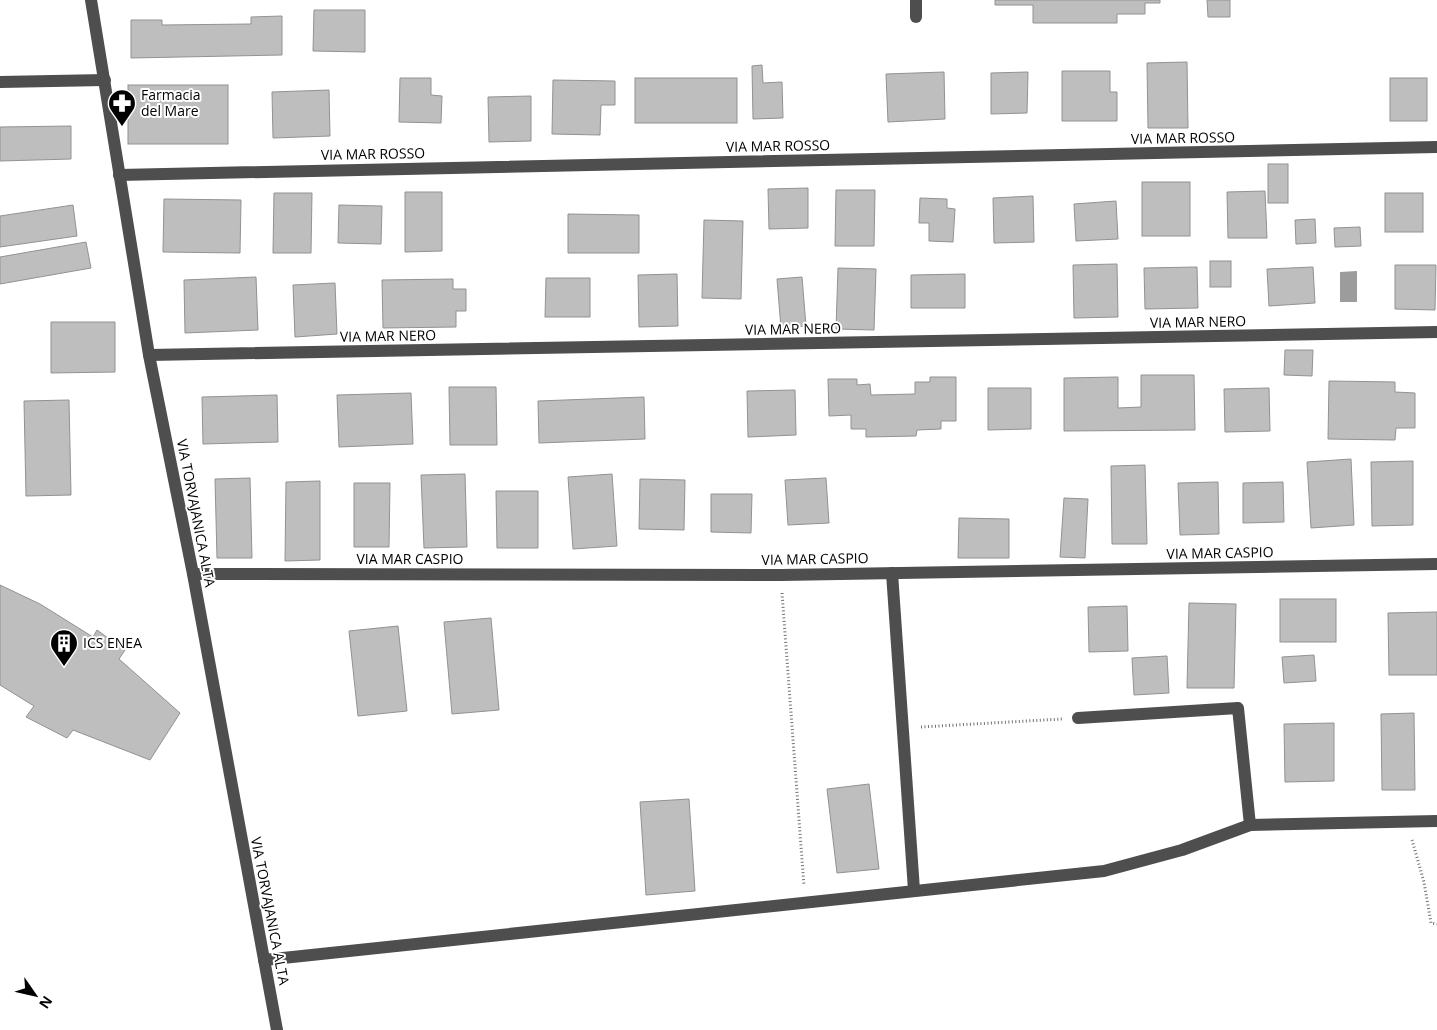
<svg xmlns="http://www.w3.org/2000/svg" width="1437" height="1030" viewBox="0 0 1437 1030" font-family="'Open Sans',sans-serif">
  <style>
    .water { fill: #9c9c9c }
    .building { fill: #bebebe; stroke: #929292 }
    .lines { fill: none; stroke-linecap: round; stroke-linejoin: round }
    .path { stroke: #707070; stroke-width: 3; stroke-dasharray: 1 2.5; stroke-linecap: butt }
    .minor { stroke: #4e4e4e; stroke-width: 12 }
    .labels { text-anchor: middle; stroke-width: 4; stroke-linejoin: round; paint-order: stroke }
    .poi-label { font-size: 14px; fill: #000; stroke: #fff; text-anchor: start }
    .street-label { font-size: 14px; fill: #000; stroke: #fff }
  </style>
  <rect width="100%" height="100%" fill="#fff"/>
  <!-- water -->
  <polygon class="water" points="1357,271 1357,302 1340,302 1340,272"/>
  <!-- building -->
  <g class="building">
    <polygon points="995,0 1160,0 1160,3 1145,3 1145,14 1117,14 1117,23 1033,23 1033,5 995,5"/>
    <polygon points="1207,0 1230,0 1230,17 1208,17"/>
    <polygon points="314,10 365,10 365,52 313,51"/>
    <polygon points="282,16 282,55 131,58 131,20 162,20 162,25 251,24 251,17"/>
    <polygon points="1187,62 1188,128 1148,128 1147,63"/>
    <polygon points="762,65 763,83 782,82 783,118 753,119 752,66"/>
    <polygon points="1062,71 1110,71 1110,92 1117,92 1117,121 1062,121"/>
    <polygon points="944,72 945,119 888,122 886,74"/>
    <polygon points="1028,72 1027,113 991,114 991,73"/>
    <polygon points="400,78 431,78 431,95 442,96 441,123 399,122"/>
    <rect x="635" y="78" width="102" height="45"/>
    <rect x="1390" y="78" width="37" height="43"/>
    <polygon points="553,80 615,81 615,105 601,105 600,135 552,134"/>
    <rect x="128" y="85" width="100" height="59"/>
    <polygon points="329,90 330,136 273,138 272,92"/>
    <polygon points="531,96 531,141 489,142 488,97"/>
    <polygon points="71,126 71,159 0,161 0,127"/>
    <rect x="1268" y="164" width="20" height="39"/>
    <rect x="1142" y="182" width="48" height="54"/>
    <polygon points="808,188 808,228 769,229 768,189"/>
    <polygon points="836,190 875,190 874,246 835,246"/>
    <polygon points="1265,191 1267,238 1228,238 1227,192"/>
    <polygon points="405,192 442,192 442,251 405,252"/>
    <polygon points="274,193 312,193 311,253 273,253"/>
    <rect x="1385" y="193" width="38" height="39"/>
    <polygon points="1033,196 1034,242 994,243 993,198"/>
    <polygon points="920,198 947,199 947,208 955,209 953,242 929,241 929,223 919,223"/>
    <polygon points="164,199 241,200 240,253 163,252"/>
    <polygon points="1116,201 1118,239 1076,241 1074,204"/>
    <polygon points="73,205 77,236 0,247 0,216"/>
    <polygon points="339,205 382,206 381,244 338,243"/>
    <polygon points="568,214 639,215 639,253 568,253"/>
    <polygon points="1315,219 1316,243 1296,244 1295,220"/>
    <polygon points="704,220 743,221 741,299 702,298"/>
    <polygon points="1360,227 1361,246 1335,247 1334,228"/>
    <polygon points="86,242 91,268 0,284 0,257"/>
    <rect x="1210" y="261" width="21" height="26"/>
    <polygon points="1117,264 1118,317 1074,318 1073,265"/>
    <polygon points="1395,265 1436,265 1435,310 1395,309"/>
    <polygon points="1197,267 1198,308 1145,309 1144,268"/>
    <polygon points="1313,267 1315,303 1269,306 1267,269"/>
    <polygon points="838,268 876,269 874,330 836,329"/>
    <polygon points="677,274 678,326 639,327 638,275"/>
    <polygon points="965,274 965,308 911,308 911,275"/>
    <polygon points="256,277 258,330 185,333 184,280"/>
    <polygon points="802,277 806,326 781,328 777,279"/>
    <polygon points="546,278 590,278 590,317 545,317"/>
    <polygon points="453,279 453,289 466,289 466,311 456,311 456,327 383,328 382,280"/>
    <polygon points="335,283 337,334 295,337 293,285"/>
    <polygon points="51,322 115,322 115,372 51,373"/>
    <polygon points="1285,350 1313,350 1312,376 1284,375"/>
    <polygon points="1141,375 1194,375 1195,430 1064,431 1064,378 1118,377 1118,408 1141,407"/>
    <polygon points="930,377 956,377 956,421 941,421 941,429 917,430 916,436 866,437 866,429 851,429 851,415 829,416 828,379 857,379 857,385 870,384 871,395 915,394 915,382 930,382"/>
    <polygon points="1329,381 1395,382 1395,392 1415,393 1415,428 1396,428 1395,440 1328,439"/>
    <polygon points="449,387 496,387 497,445 450,445"/>
    <polygon points="988,388 1031,388 1031,429 988,430"/>
    <polygon points="1269,388 1270,431 1225,432 1224,389"/>
    <polygon points="795,390 796,435 748,437 747,391"/>
    <polygon points="411,393 413,444 339,447 337,395"/>
    <polygon points="277,395 278,442 203,444 202,397"/>
    <polygon points="644,397 645,439 539,443 538,401"/>
    <polygon points="69,400 71,495 26,496 24,401"/>
    <polygon points="1351,459 1354,525 1311,528 1307,462"/>
    <polygon points="1413,461 1413,525 1372,526 1371,462"/>
    <polygon points="1145,465 1147,544 1112,544 1111,466"/>
    <polygon points="465,474 467,547 424,548 421,475"/>
    <polygon points="612,474 617,546 573,549 568,477"/>
    <polygon points="250,478 252,558 217,558 215,479"/>
    <polygon points="826,478 829,523 788,525 785,480"/>
    <polygon points="640,479 685,480 684,530 639,529"/>
    <polygon points="320,481 320,560 285,561 286,482"/>
    <polygon points="1218,482 1219,534 1180,535 1178,483"/>
    <polygon points="1283,482 1284,522 1243,523 1243,483"/>
    <polygon points="354,483 390,483 389,547 354,547"/>
    <polygon points="496,491 538,491 538,548 497,548"/>
    <polygon points="711,494 752,494 751,533 711,532"/>
    <polygon points="1064,498 1088,499 1085,558 1060,557"/>
    <polygon points="959,518 1009,519 1009,558 958,558"/>
    <polygon points="0,585 40,604 93,637 97,630 125,650 119,659 180,713 150,760 73,730 67,738 26,717 34,706 0,685"/>
    <rect x="1280" y="599" width="56" height="43"/>
    <polygon points="1189,603 1236,604 1234,688 1187,688"/>
    <polygon points="1127,606 1128,651 1089,652 1088,607"/>
    <polygon points="1437,612 1437,675 1389,675 1388,613"/>
    <polygon points="491,618 499,710 452,714 444,622"/>
    <polygon points="398,626 407,711 358,716 349,631"/>
    <polygon points="1314,655 1316,681 1284,683 1282,657"/>
    <polygon points="1167,656 1169,693 1134,695 1132,658"/>
    <polygon points="1414,713 1415,790 1382,790 1381,714"/>
    <polygon points="1334,723 1334,781 1285,782 1284,724"/>
    <polygon points="869,784 879,869 837,873 827,789"/>
    <polygon points="689,799 695,891 646,895 640,802"/>
  </g>
  <g class="lines">
    <!-- path -->
    <g class="path">
      <polyline points="782,593 804,886"/>
      <polyline points="921,727 1062,719"/>
      <polyline points="1412,840 1424,882 1431,923 1437,924"/>
    </g>
    <!-- minor -->
    <g class="minor">
      <polyline points="91,0 149,355 193,574 277,1030"/>
      <polyline points="916,0 916,17"/>
      <polyline points="0,82 105,80"/>
      <polyline points="119,175 1437,147"/>
      <polyline points="149,355 1437,332"/>
      <polyline points="892,573 914,890"/>
      <polyline points="193,574 781,575 1437,564"/>
      <polyline points="1078,718 1238,708 1250,825 1437,821"/>
      <polyline points="264,960 1104,871 1182,850 1250,825"/>
    </g>
  </g>
  <!-- icons -->
  <defs>
    <g id="pharmacy-pin" transform="scale(1.4375)"><path d="M0 17L-7.5 6A9.5 9.5 0 1 1 7.5 6Z" fill="#000" stroke="#fff"/><path d="M-2-6h4v4h4v4h-4v4h-4v-4h-4v-4h4Z" fill="#fff"/></g>
    <g id="building-pin" transform="scale(1.4375)"><path d="M0 17L-7.5 6A9.5 9.5 0 1 1 7.5 6Z" fill="#000" stroke="#fff"/><path d="M-4-6H4V6H1V3H-1V6H-4ZM-2.5-4.3h1.7v1.8h-1.7ZM.8-4.3h1.7v1.8H.8ZM-2.5-1h1.7V.8h-1.7ZM.8-1h1.7V.8H.8Z" fill="#fff"/></g>
  </defs>
  <g fill-rule="evenodd">
    <use href="#pharmacy-pin" x="122" y="103"/>
    <use href="#building-pin" x="64" y="643"/>
  </g>
  <g class="labels">
    <!-- poi labels -->
    <g class="poi-label">
      <text x="141" y="100">Farmacia<tspan x="141" dy="16">del Mare</tspan></text>
      <text x="83" y="648">ICS ENEA</text>
    </g>
    <!-- street labels -->
    <g class="street-label">
      <text transform="translate(1183 138) rotate(-1)" y="5">VIA MAR ROSSO</text>
      <text transform="translate(778 146) rotate(-1)" y="5">VIA MAR ROSSO</text>
      <text transform="translate(373 154) rotate(-1)" y="5">VIA MAR ROSSO</text>
      <text transform="translate(1198 322) rotate(-1)" y="5">VIA MAR NERO</text>
      <text transform="translate(793 329) rotate(-1)" y="5">VIA MAR NERO</text>
      <text transform="translate(388 336) rotate(-1)" y="5">VIA MAR NERO</text>
      <text transform="translate(196 513) rotate(79)" y="5">VIA TORVAJANICA ALTA</text>
      <text transform="translate(1220 553) rotate(-1)" y="5">VIA MAR CASPIO</text>
      <text x="410" y="564">VIA MAR CASPIO</text>
      <text transform="translate(815 559) rotate(-1)" y="5">VIA MAR CASPIO</text>
      <text transform="translate(270 911) rotate(79)" y="5">VIA TORVAJANICA ALTA</text>
    </g>
  </g>
  <!-- north arrow -->
  <g transform="translate(35 995) rotate(124)" stroke="#ffffff" stroke-width="4" paint-order="stroke">
  <path d="M0-4L9 19L0 12L-9 19Z" fill="#000000"/>
  <text y="-8" font-size="14" font-weight="bold" text-anchor="middle" fill="#000000">N</text>
  </g>
</svg>
